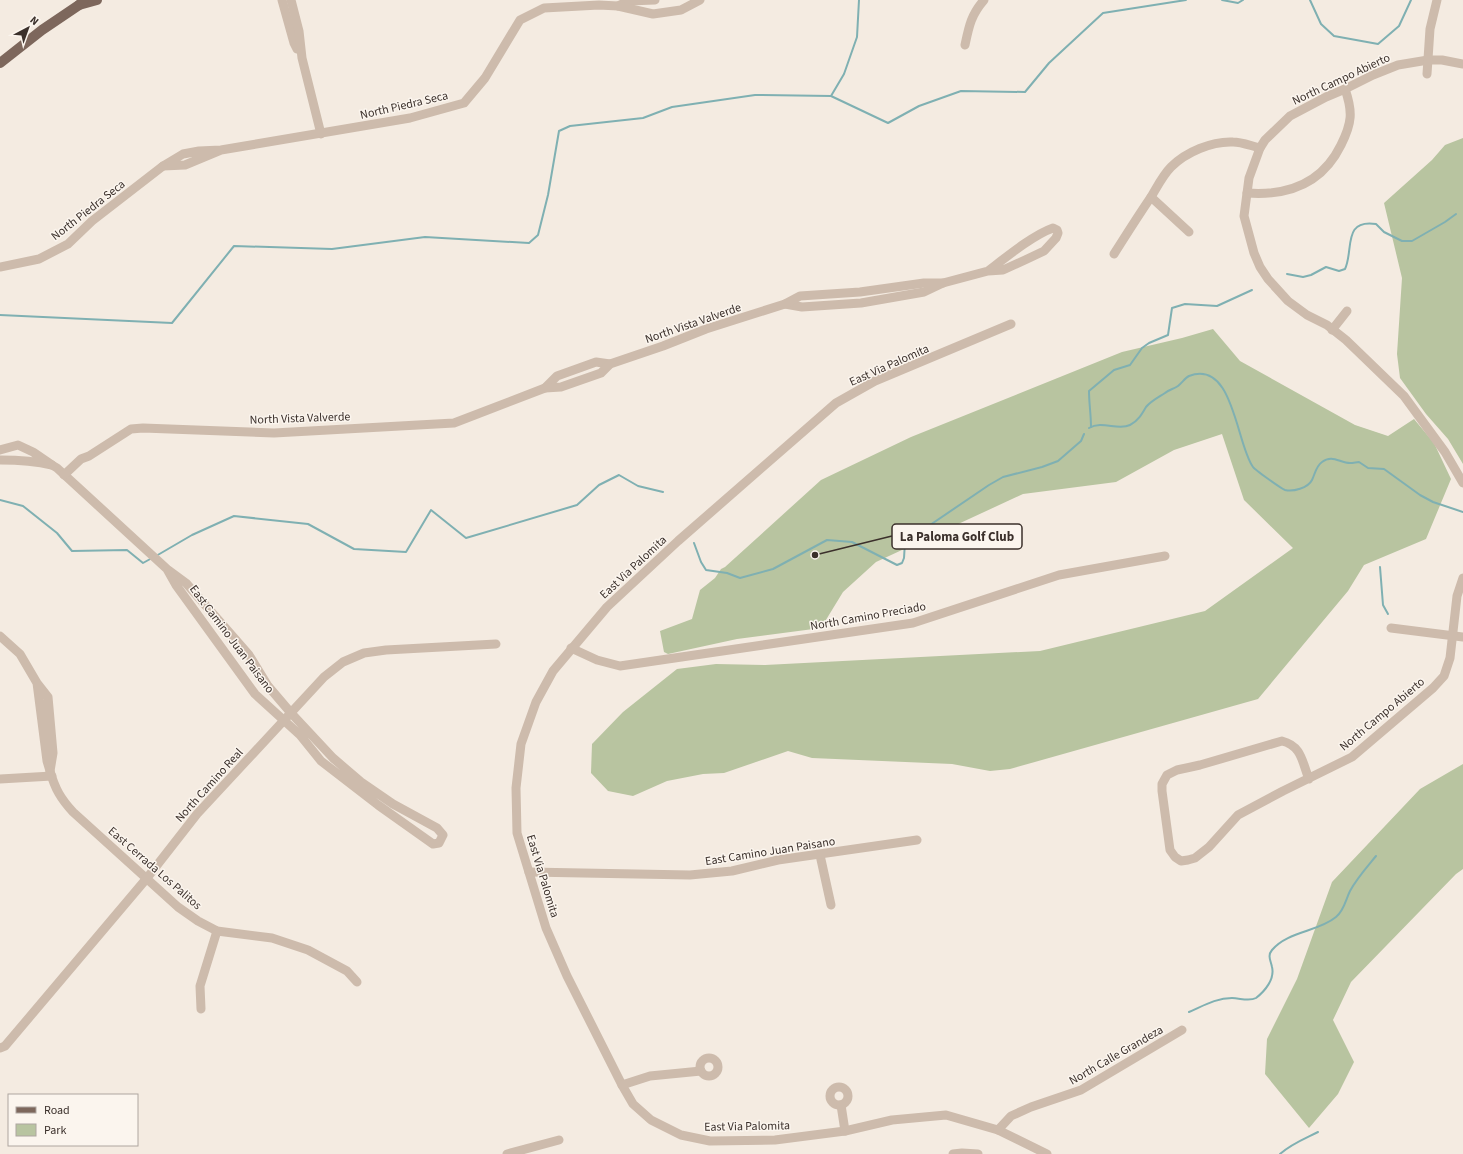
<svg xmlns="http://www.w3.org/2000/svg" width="1463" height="1154" viewBox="0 0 1463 1154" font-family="'Source Sans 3',sans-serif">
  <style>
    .green { fill: #b8c4a0 }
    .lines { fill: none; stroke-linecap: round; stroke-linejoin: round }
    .stream { stroke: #7fb0b2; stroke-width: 2 }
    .minor { stroke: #cdbbac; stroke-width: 9 }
    .major { stroke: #7d675c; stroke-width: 10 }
    .labels { text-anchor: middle; stroke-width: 3; stroke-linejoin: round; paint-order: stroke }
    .street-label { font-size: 12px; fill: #3b302b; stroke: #fbf5ee }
    .leader { fill: none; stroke: #3b302b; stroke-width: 1.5 }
    .callout-dot { fill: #3b302b; stroke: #fbf5ee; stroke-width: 1.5 }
    .callout { fill: #fbf5ee; stroke: #3b302b; stroke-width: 1.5 }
    .callout-label { font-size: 13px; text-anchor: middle; font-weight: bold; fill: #3b302b }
  </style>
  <rect width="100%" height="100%" fill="#f4ebe1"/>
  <!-- green -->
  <g class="green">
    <polygon points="1463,138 1463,464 1448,439 1426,414 1400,378 1397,354 1402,278 1384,203 1432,160 1445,145"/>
    <polygon points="1213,329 1240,361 1355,425 1388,436 1414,419 1434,443 1451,479 1426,539 1364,565 1348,591 1258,699 1010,769 990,771 952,764 812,758 788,751 724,773 703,774 667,781 633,796 608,791 591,773 592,744 623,712 677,669 716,664 765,665 1040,651 1205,611 1293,548 1244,500 1222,434 1174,450 1116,482 1023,494 876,562 843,592 821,628 737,639 668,654 664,652 660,631 692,619 700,590 715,578 721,569 725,567 821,480 911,437 1122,352 1182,338"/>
    <polygon points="1463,764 1463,869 1456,874 1351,982 1333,1020 1354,1062 1338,1094 1309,1128 1265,1074 1267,1039 1297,979 1332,882 1420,789"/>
  </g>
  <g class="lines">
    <!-- stream -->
    <g class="stream">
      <polyline points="1222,0 1238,3 1243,0"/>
      <polyline points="1310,0 1321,24 1334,36 1378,44 1399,26 1411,0"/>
      <polyline points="831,96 888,123 919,106 961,91 1025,92 1049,63 1103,13 1186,0"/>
      <path d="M1287 274 1303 277 1311 275 1326 267 1339 271 1345 269C1354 250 1342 219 1376 224L1384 232 1402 241H1412L1445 222 1456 214"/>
      <polyline points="0,315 172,323 234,246 332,249 425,237 529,243 538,235 548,195 559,131 570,126 643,118 672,107 755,95 831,96 844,74 857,37 859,0"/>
      <path d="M1091 427C1091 415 1089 403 1089 391L1114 370 1130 365 1142 348 1149 343 1168 335 1172 308 1185 304 1217 306 1252 290"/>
      <path d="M1089 428C1102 420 1118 431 1130 425 1138 421 1142 414 1146 407 1151 401 1159 397 1165 393 1168 390 1174 389 1178 386 1182 383 1185 378 1189 376 1234 359 1236 444 1253 467 1255 470 1282 489 1285 490 1293 492 1308 488 1312 480 1315 474 1316 466 1322 462 1332 454 1340 463 1350 463 1353 463 1357 462 1359 462L1368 468 1384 469 1420 495 1433 502 1463 512"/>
      <polyline points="0,500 23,506 57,533 72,551 127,550 143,563 152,558"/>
      <polyline points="694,543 701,562 706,570 727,573 740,578 773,569 827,540 852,542 897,565 902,563 904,558 905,542 989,485 1003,477 1042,467 1058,461 1081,441 1084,434"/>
      <polyline points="156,556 192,535 234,516 308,524 354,549 406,552 431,510 466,538 577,505 599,485 619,475 638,486 663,492"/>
      <polyline points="1380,567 1383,605 1388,614"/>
      <path d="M1189 1012C1203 1006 1216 998 1232 998 1240 998 1249 1002 1256 998 1265 991 1275 979 1272 967 1271 961 1267 956 1272 950 1288 931 1318 932 1336 917 1344 911 1346 899 1350 891 1357 878 1367 867 1376 856"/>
      <path d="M1280 1154C1291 1144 1304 1139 1318 1132"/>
    </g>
    <!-- minor -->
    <g class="minor">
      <polyline points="282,0 294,43 297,49"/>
      <polyline points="291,0 299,31 302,58 321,134"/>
      <polyline points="618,6 628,1 655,0"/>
      <path d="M965 45C969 26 971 15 984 0"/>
      <polyline points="1463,64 1442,60 1428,60 1398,65 1373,75 1345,89 1326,97 1290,116 1265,140 1260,148 1249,178 1244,216 1254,253 1260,267 1268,279 1288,301 1307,315 1327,325 1346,340 1404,396 1445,452 1463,483"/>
      <polyline points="1427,74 1430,29 1437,0"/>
      <polyline points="221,150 185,165 163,166 183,154 199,151 221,150 410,118 464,103 485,78 520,20 544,8 599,5 618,6 653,14 681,10 700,0"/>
      <path d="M1247 193C1288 196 1322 184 1341 145 1352 123 1353 112 1345 89"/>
      <polyline points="1151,197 1189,232"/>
      <path d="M1114 254C1126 235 1138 216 1151 197 1157 187 1163 175 1171 167 1186 152 1212 141 1233 142 1242 142 1251 146 1260 148"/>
      <polyline points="0,267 39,259 68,244 92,221 163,166"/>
      <path d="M785 304 802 307 861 303 924 292 943 283 988 271 1003 270 1025 260 1044 251 1056 238 1058 233 1057 230 1053 228C1033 235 1005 258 988 271"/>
      <polyline points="1011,324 875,381 836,403 678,541 607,607 553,671 536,702 521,744 516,788 517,833 546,928 567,976 622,1085 633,1104 651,1120 681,1135 710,1141 775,1140 845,1131 892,1120 946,1115 998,1130 1047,1154"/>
      <polyline points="1332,330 1347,311"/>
      <polyline points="545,388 557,376 596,362 610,364"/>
      <path d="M0 450 18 445 33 452 52 465C35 461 18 460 0 460"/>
      <polyline points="52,465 57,468 167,569 186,583 249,655 268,686 291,713 333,758 361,782 393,804 437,828 443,835 439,843 433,844 378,805 321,761 300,735 255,694 176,585 167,569"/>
      <polyline points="64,475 81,459 89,456 131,429 143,428 274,433 454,423 545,388 561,387 601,373 610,364 663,346 706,329 785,304 800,296 860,292 924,283 943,283"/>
      <polyline points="1391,628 1463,637"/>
      <polyline points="0,636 20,654 37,683 48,697 53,753 50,771 47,761 37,683"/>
      <polyline points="571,648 597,660 620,666 913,623 1059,575 1165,556"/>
      <path d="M50 771C55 789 61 799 73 812L178 907 198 921 217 931 272 938 308 950 347 971 357 982"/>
      <polyline points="0,779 52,776"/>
      <path d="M1309 779C1302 762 1302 746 1282 741L1200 765 1177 770 1167 775 1162 784V791L1170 850 1175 857 1181 861 1188 860 1195 858 1209 847 1238 815 1283 791 1352 757 1433 688 1444 676 1450 658 1457 596 1463 578"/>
      <polyline points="820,855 831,905"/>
      <polyline points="529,872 690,875 732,871 778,860 917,840"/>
      <polyline points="201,1009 200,986 217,931"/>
      <polyline points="0,1048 5,1046 147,878 197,814 324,677 343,662 364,653 386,650 496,644"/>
      <circle cx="709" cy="1067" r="9"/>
      <polyline points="622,1085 650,1076 701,1071"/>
      <circle cx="839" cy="1096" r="9"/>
      <polyline points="841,1105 845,1131"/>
      <polyline points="998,1130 1011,1116 1031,1107 1081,1090 1182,1030"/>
      <polyline points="507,1154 559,1140"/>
      <polyline points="953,1154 962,1153 978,1154"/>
    </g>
    <!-- major -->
    <g class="major">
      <polyline points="79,5 97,0"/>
      <polyline points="0,63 42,30 79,5 84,0"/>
    </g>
  </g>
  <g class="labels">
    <!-- street labels -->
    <g class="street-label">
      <text transform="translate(1341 79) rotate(-25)" y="4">North Campo Abierto</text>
      <text transform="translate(404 105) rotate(-13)" y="4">North Piedra Seca</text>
      <text transform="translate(88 210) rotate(-38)" y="4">North Piedra Seca</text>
      <text transform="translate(693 323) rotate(-19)" y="4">North Vista Valverde</text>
      <text transform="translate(889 365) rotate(-24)" y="4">East Via Palomita</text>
      <text transform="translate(300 418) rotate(-2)" y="4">North Vista Valverde</text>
      <text transform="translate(633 567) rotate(-43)" y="4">East Via Palomita</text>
      <text transform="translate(868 616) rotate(-10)" y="4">North Camino Preciado</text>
      <text transform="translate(232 639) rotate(53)" y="4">East Camino Juan Paisano</text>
      <text transform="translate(1382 714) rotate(-40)" y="4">North Campo Abierto</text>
      <text transform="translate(209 785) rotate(-48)" y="4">North Camino Real</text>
      <text transform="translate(770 851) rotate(-9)" y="4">East Camino Juan Paisano</text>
      <text transform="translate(155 868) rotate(41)" y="4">East Cerrada Los Palitos</text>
      <text transform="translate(543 876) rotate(73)" y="4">East Via Palomita</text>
      <text transform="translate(1116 1055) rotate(-30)" y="4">North Calle Grandeza</text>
      <text transform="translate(747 1126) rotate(-1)" y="4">East Via Palomita</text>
    </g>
  </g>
  <!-- callouts -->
  <path class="leader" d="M815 555L892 536"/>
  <circle class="callout-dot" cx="815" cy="555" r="4"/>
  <rect class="callout" x="892" y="524" width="130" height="25" rx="4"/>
  <g class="callout-label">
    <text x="957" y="541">La Paloma Golf Club</text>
  </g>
  <!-- legend -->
  <rect x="8" y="1094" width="130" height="52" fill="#fbf5ee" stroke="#aea6a0"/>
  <rect x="16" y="1107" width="20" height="6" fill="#7d675c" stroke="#aea6a0"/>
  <text x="44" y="1114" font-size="12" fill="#3b302b">Road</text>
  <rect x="16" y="1124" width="20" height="12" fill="#b8c4a0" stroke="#aea6a0"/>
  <text x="44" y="1134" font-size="12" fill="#3b302b">Park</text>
  <!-- north arrow -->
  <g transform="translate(28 28) rotate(41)" stroke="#fbf5ee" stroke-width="3" paint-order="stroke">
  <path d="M0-3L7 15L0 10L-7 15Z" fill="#3b302b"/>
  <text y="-6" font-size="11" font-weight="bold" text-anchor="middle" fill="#3b302b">N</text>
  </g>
</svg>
